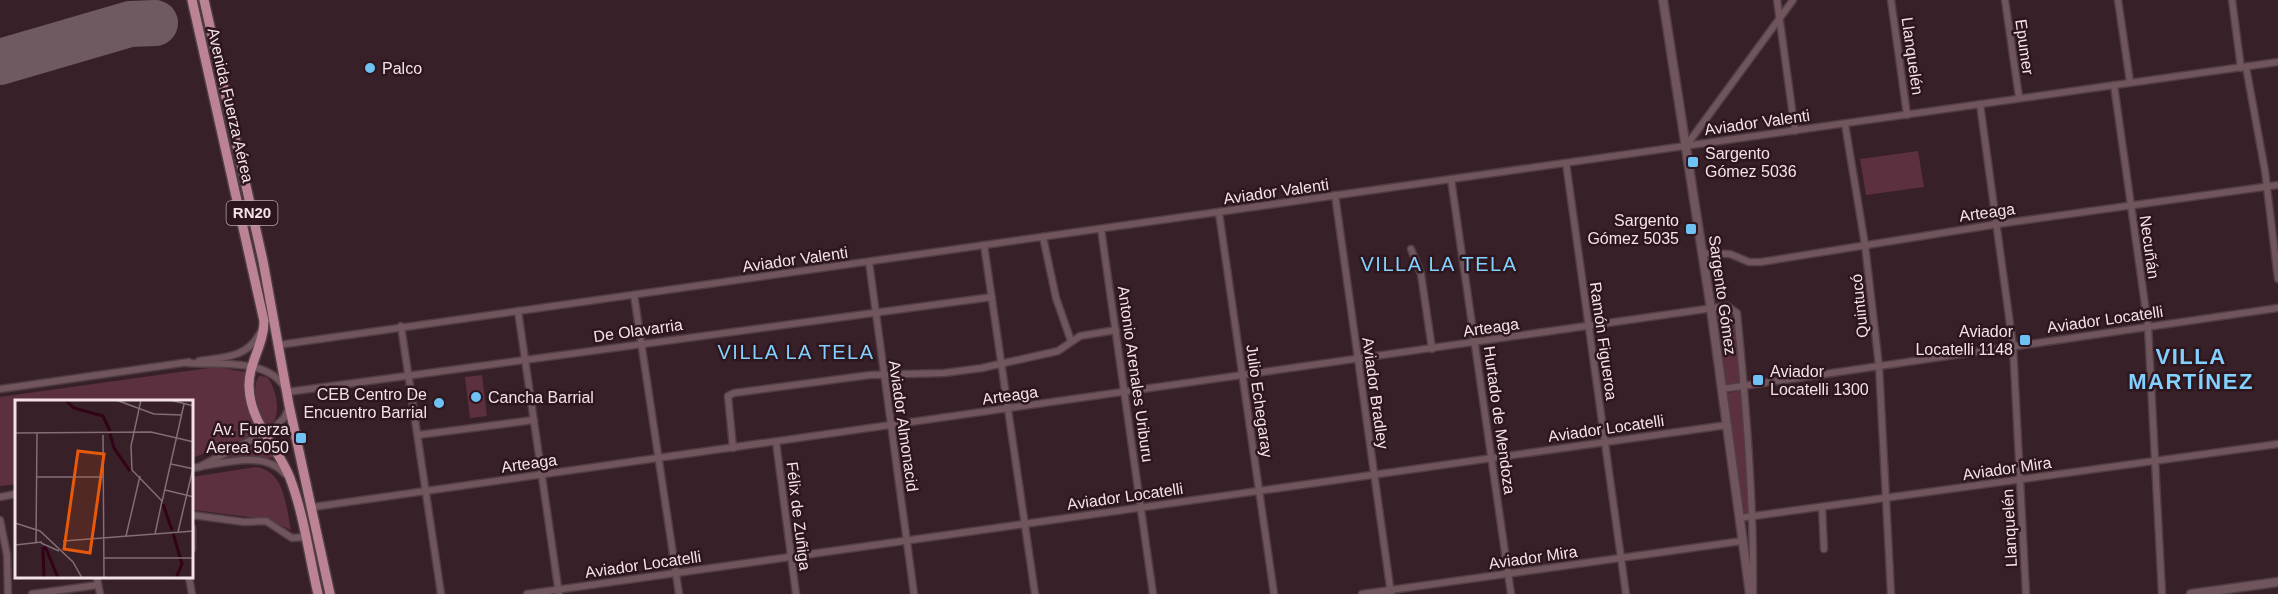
<svg xmlns="http://www.w3.org/2000/svg" width="2278" height="594" viewBox="0 0 2278 594" font-family="Helvetica,sans-serif">
  <style>
    .green { fill: #5d3040 }
    .lines { fill: none; stroke-linecap: round; stroke-linejoin: round }
    .runway { stroke: #6e5a60; stroke-width: 46 }
    .minor-casing { stroke: #513d44; stroke-width: 9 }
    .secondary-casing { stroke: #513d44; stroke-width: 11 }
    .primary-casing { stroke: #513d44; stroke-width: 12 }
    .minor { stroke: #70555d; stroke-width: 6 }
    .secondary { stroke: #70555d; stroke-width: 8 }
    .primary { stroke: #bc8394; stroke-width: 9 }
    .poi-dot { fill: #6dc2f3; stroke: #2d161e; stroke-width: 2 }
    .labels { text-anchor: middle; stroke-width: 5; stroke-linejoin: round; paint-order: stroke }
    .shield { fill: #2d161e; stroke: #b8a5ab; stroke-width: 1.5 }
    .shield-label { font-size: 15px; font-weight: bold; fill: #f3e2e7 }
    .street-label { font-size: 16px; fill: #f3e2e7; stroke: #2d161e }
    .poi-label { font-size: 16px; fill: #f3e2e7; stroke: #2d161e; text-anchor: start }
    .quarter-label { font-size: 20px; letter-spacing: 1.5px; fill: #82d0fd; stroke: #2d161e }
    .district-label { font-size: 22px; font-weight: bold; letter-spacing: 1.5px; fill: #82d0fd; stroke: #2d161e }
    .inset-river { fill: none; stroke: #320318; stroke-width: 3 }
    .inset-road { fill: none; stroke: #826e74; stroke-width: 1.5 }
    .view { fill: #e8590c; fill-opacity: 0.15; stroke: #e8590c; stroke-width: 3 }
    .inset-edge { fill: none; stroke: #f3e2e7; stroke-width: 3 }
  </style>
  <rect width="100%" height="100%" fill="#372027"/>
  <!-- green -->
  <g class="green">
    <polygon points="1918,151 1924,187 1866,195 1860,159"/>
    <polygon points="1716,311 1727,312 1733,317 1741,383 1725,384"/>
    <polygon points="216,367 245,372 247,409 260,433 192,458 192,402 16,402 16,484 0,486 0,397"/>
    <polygon points="482,375 487,416 470,418 465,377"/>
    <path d="M259 376 267 377C276 387 282 415 271 425L264 424C257 413 251 388 259 376Z"/>
    <polygon points="1741,390 1749,514 1742,514 1725,394"/>
    <polygon points="265,440 274,458 227,458"/>
    <path d="M256 467C285 471 286 507 291 530L267 519 194 510 192 477Z"/>
  </g>
  <g class="lines">
    <!-- runway -->
    <polyline class="runway" points="0,62 130,24 155,23"/>
    <!-- minor casing -->
    <g class="minor-casing">
      <g id="minor">
        <polyline points="1777,0 1795,131"/>
        <polyline points="1891,0 1907,115"/>
        <polyline points="2005,0 2019,97"/>
        <polyline points="2118,0 2130,82"/>
        <polyline points="2232,0 2241,68"/>
        <polyline points="2246,67 2265,171 2278,279"/>
        <polyline points="2114,85 2148,326 2162,594"/>
        <polyline points="1980,104 2013,346 2026,594"/>
        <polyline points="1845,124 1865,245 1879,366 1891,594"/>
        <polyline points="1686,146 1793,0"/>
        <polyline points="1566,163 1626,594"/>
        <polyline points="1451,179 1511,594"/>
        <polyline points="1335,195 1391,594"/>
        <polyline points="1219,213 1274,594"/>
        <polyline points="1101,229 1153,594"/>
        <polyline points="1043,237 1056,298 1071,341"/>
        <polyline points="984,245 1035,594"/>
        <polyline points="1411,249 1421,274 1432,349"/>
        <polyline points="1702,253 1730,254 1749,262 1761,262 1998,224 2278,185"/>
        <polyline points="869,262 914,594"/>
        <polyline points="634,295 679,594"/>
        <polyline points="518,311 559,594"/>
        <polyline points="401,326 441,594"/>
        <polyline points="278,345 2278,62"/>
        <path d="M199 361C224 357 247 358 260 333"/>
        <path d="M187 363C219 365 272 357 287 392L992 297"/>
        <polyline points="0,389 189,362"/>
        <polyline points="1722,389 2278,308"/>
        <polyline points="418,435 534,420"/>
        <polyline points="776,442 796,594"/>
        <polyline points="733,448 728,396 734,393 870,375 944,373 982,368 1058,351 1080,336 1116,330"/>
        <polyline points="199,467 274,428 284,418 289,408"/>
        <path d="M192 468C221 464 263 449 285 474"/>
        <polyline points="0,497 16,494"/>
        <path d="M313 507 1727 306 1737 313C1746 406 1754 500 1753 594"/>
        <polyline points="1822,507 1824,549"/>
        <polyline points="192,515 244,522 266,521 292,538 305,537"/>
        <polyline points="1739,518 2278,444"/>
        <polyline points="0,520 7,555 8,594"/>
        <polyline points="192,528 192,549"/>
        <polyline points="97,578 100,594"/>
        <polyline points="189,578 192,594"/>
        <polyline points="32,594 98,585"/>
        <polyline points="527,594 1727,425"/>
        <polyline points="1362,594 1742,541"/>
      </g>
    </g>
    <!-- secondary casing -->
    <g class="secondary-casing">
      <g id="secondary">
        <polyline points="1663,0 1711,309 1750,594"/>
        <polyline points="2191,594 2278,582"/>
      </g>
    </g>
    <!-- primary casing -->
    <g class="primary-casing">
      <g id="primary">
        <path d="M192 0 264 321C264 345 248 364 249 387 250 423 278 447 290 478 304 515 309 556 318 594"/>
        <polyline points="204,0 263,261 289,405 330,594"/>
      </g>
    </g>
    <!-- minor -->
    <use href="#minor" class="minor"/>
    <!-- secondary -->
    <use href="#secondary" class="secondary"/>
    <!-- primary -->
    <use href="#primary" class="primary"/>
  </g>
  <!-- markers -->
  <g class="poi-dot">
    <circle cx="370" cy="68" r="6"/>
    <rect x="1687" y="156" width="12" height="12" rx="3"/>
    <rect x="1685" y="223" width="12" height="12" rx="3"/>
    <rect x="2019" y="334" width="12" height="12" rx="3"/>
    <rect x="1752" y="374" width="12" height="12" rx="3"/>
    <circle cx="476" cy="397" r="6"/>
    <circle cx="439" cy="403" r="6"/>
    <rect x="295" y="432" width="12" height="12" rx="3"/>
  </g>
  <g class="labels">
    <!-- shield labels -->
    <rect class="shield" x="226.5" y="201" width="51" height="24" rx="4.5"/>
    <g class="shield-label">
      <text x="252" y="218">RN20</text>
    </g>
    <!-- street labels -->
    <g class="street-label">
      <text transform="translate(2025 47) rotate(82)" y="6">Epumer</text>
      <text transform="translate(1913 56) rotate(82)" y="6">Llanquelén</text>
      <text transform="translate(231 105) rotate(77)" y="6">Avenida Fuerza Aérea</text>
      <text transform="translate(1757 122) rotate(-8)" y="6">Aviador Valenti</text>
      <text transform="translate(1276 191) rotate(-8)" y="6">Aviador Valenti</text>
      <text transform="translate(1987 212) rotate(-8)" y="6">Arteaga</text>
      <text transform="translate(2150 247) rotate(82)" y="6">Necuñán</text>
      <text transform="translate(795 259) rotate(-8)" y="6">Aviador Valenti</text>
      <text transform="translate(1723 295) rotate(82)" y="6">Sargento Gómez</text>
      <text transform="translate(1859 306) rotate(-96)" y="6">Quintucó</text>
      <text transform="translate(2105 319) rotate(-8)" y="6">Aviador Locatelli</text>
      <text transform="translate(1491 327) rotate(-8)" y="6">Arteaga</text>
      <text transform="translate(638 330) rotate(-8)" y="6">De Olavarria</text>
      <text transform="translate(1604 341) rotate(82)" y="6">Ramón Figueroa</text>
      <text transform="translate(1136 374) rotate(82)" y="6">Antonio Arenales Uriburu</text>
      <text transform="translate(1376 393) rotate(82)" y="6">Aviador Bradley</text>
      <text transform="translate(1010 395) rotate(-8)" y="6">Arteaga</text>
      <text transform="translate(1260 401) rotate(82)" y="6">Julio Echegaray</text>
      <text transform="translate(1500 420) rotate(82)" y="6">Hurtado de Mendoza</text>
      <text transform="translate(904 426) rotate(82)" y="6">Aviador Almonacid</text>
      <text transform="translate(1606 428) rotate(-8)" y="6">Aviador Locatelli</text>
      <text transform="translate(529 463) rotate(-8)" y="6">Arteaga</text>
      <text transform="translate(2007 468) rotate(-8)" y="6">Aviador Mira</text>
      <text transform="translate(1125 496) rotate(-8)" y="6">Aviador Locatelli</text>
      <text transform="translate(799 516) rotate(83)" y="6">Félix de Zuñiga</text>
      <text transform="translate(2009 528) rotate(-93)" y="6">Llanquelén</text>
      <text transform="translate(1533 557) rotate(-8)" y="6">Aviador Mira</text>
      <text transform="translate(643 564) rotate(-8)" y="6">Aviador Locatelli</text>
    </g>
    <!-- poi labels -->
    <g class="poi-label">
      <text x="382" y="74">Palco</text>
      <text x="1705" y="159">Sargento<tspan x="1705" dy="18">Gómez 5036</tspan></text>
      <text x="1679" y="226" text-anchor="end">Sargento<tspan x="1679" dy="18">Gómez 5035</tspan></text>
      <text x="2013" y="337" text-anchor="end">Aviador<tspan x="2013" dy="18">Locatelli 1148</tspan></text>
      <text x="1770" y="377">Aviador<tspan x="1770" dy="18">Locatelli 1300</tspan></text>
      <text x="427" y="400" text-anchor="end">CEB Centro De<tspan x="427" dy="18">Encuentro Barrial</tspan></text>
      <text x="488" y="403">Cancha Barrial</text>
      <text x="289" y="435" text-anchor="end">Av. Fuerza<tspan x="289" dy="18">Aerea 5050</tspan></text>
    </g>
    <!-- quarter labels -->
    <g class="quarter-label">
      <text x="1439" y="271">VILLA LA TELA</text>
      <text x="796" y="359">VILLA LA TELA</text>
    </g>
    <!-- district labels -->
    <g class="district-label">
      <text x="2191" y="364">VILLA<tspan x="2191" dy="25">MARTÍNEZ</tspan></text>
    </g>
  </g>
  <!-- overview -->
  <g transform="translate(15 400)">
    <rect width="178" height="178" fill="#372027"/>
    <path class="inset-river" d="M50 0 59 8 88 16 95 31M95 34 99 48 115 71M148 104 157 130M158 133 167 164 161 178M30 146 43 178M28 147 29 178"/>
    <path class="inset-road" d="M101 0 139 14 167 15M126 0 116 46 117 70 147 101M155 0 179 6M0 33 136 32 179 42M88 35 89 178M156 64 179 69M22 77H88M150 90 179 97M147 102 169 4M0 123 25 131 58 162 67 178M163 132 179 64M140 134 147 101M111 136 125 76M48 141 179 131M21 143 22 33M26 143 44 151M0 145 27 142M89 158H179"/>
    <path class="view" d="M63 51 89 54 75 153 49 149Z"/>
    <rect width="178" height="178" class="inset-edge"/>
  </g>
</svg>
